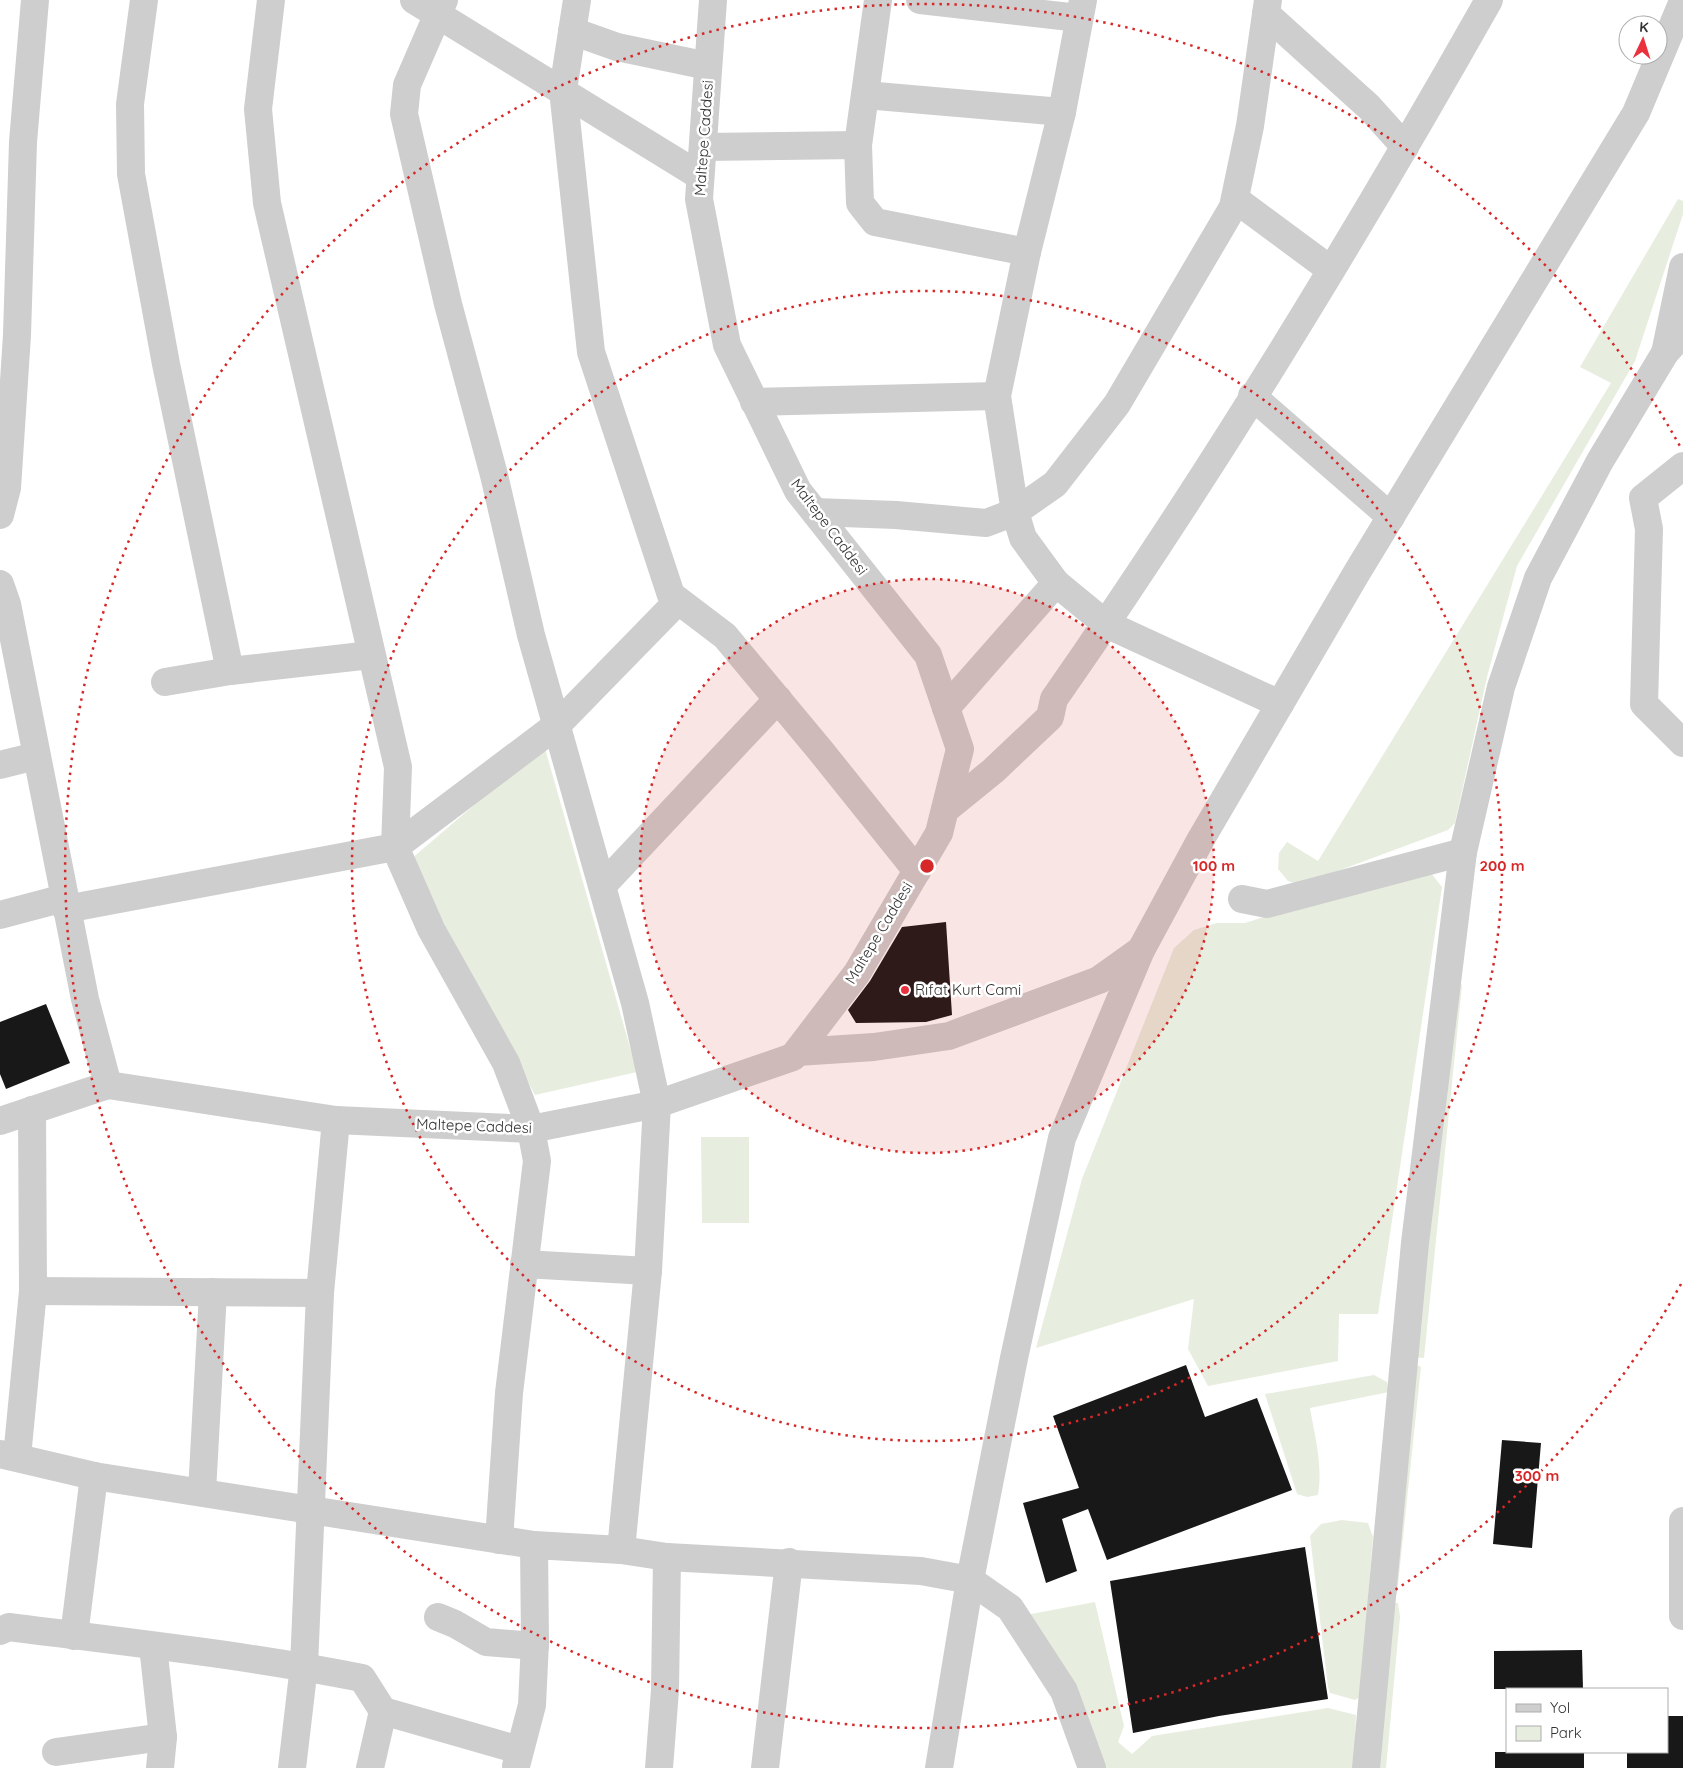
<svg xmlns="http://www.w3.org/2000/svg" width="1683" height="1768" viewBox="0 0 1683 1768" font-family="Quicksand,sans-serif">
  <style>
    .green { fill: #e7eedf }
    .building { fill: #181818 }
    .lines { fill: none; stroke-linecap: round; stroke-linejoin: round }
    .minor { stroke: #cecece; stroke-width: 28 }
    .ring { fill: none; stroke: #d62828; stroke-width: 2.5; stroke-dasharray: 2.5 5 }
    .poi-dot { fill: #ea323f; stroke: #fff; stroke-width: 2 }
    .labels { text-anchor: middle; stroke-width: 5; stroke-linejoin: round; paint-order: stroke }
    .street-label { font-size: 15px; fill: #313131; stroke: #fff }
    .poi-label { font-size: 15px; fill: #313131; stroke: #fff; text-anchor: start }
    .centre { fill: #d62828; stroke: #fff; stroke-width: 2.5 }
    .ring-label { font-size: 15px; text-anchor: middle; font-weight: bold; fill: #d62828; stroke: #fff; stroke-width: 5; stroke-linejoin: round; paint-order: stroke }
  </style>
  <rect width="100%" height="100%" fill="#fff"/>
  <!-- green -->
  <g class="green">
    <polygon points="1678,199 1683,201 1683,214 1635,361 1517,566 1487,677 1455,823 1448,830 1300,885 1288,881 1278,869 1279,853 1287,842 1318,861 1611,383 1580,367"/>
    <polygon points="544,745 637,1072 535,1095 410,860"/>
    <polygon points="1431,873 1442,887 1378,1314 1339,1314 1338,1361 1208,1386 1188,1349 1194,1299 1036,1348 1082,1179 1174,948 1194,930 1217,923 1245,923 1398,875"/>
    <polygon points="1457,983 1462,985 1424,1358 1412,1357"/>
    <polygon points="701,1137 749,1137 749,1223 702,1223"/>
    <polygon points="1415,1364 1421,1367 1397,1594 1392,1597"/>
    <path d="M1374 1375 1387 1382 1389 1392 1310 1408C1315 1437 1323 1466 1318 1495L1307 1497 1297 1494 1265 1394Z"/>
    <polygon points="1342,1520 1368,1523 1373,1537 1360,1697 1355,1700 1330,1693 1328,1687 1310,1536 1321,1524"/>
    <polygon points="1095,1602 1124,1726 1118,1742 1132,1754 1152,1736 1328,1708 1356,1715 1354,1768 1102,1768 1026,1615"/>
    <polygon points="1386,1602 1398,1603 1400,1617 1386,1768 1373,1768"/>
  </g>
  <!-- building -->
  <g class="building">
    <polygon points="946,922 952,1015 926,1022 856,1023 848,1010 870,981 902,927"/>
    <polygon points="46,1004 70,1063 6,1089 0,1074 0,1022"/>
    <polygon points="1186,1365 1205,1417 1257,1398 1292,1490 1107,1560 1088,1509 1062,1519 1077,1571 1046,1583 1023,1503 1079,1488 1053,1416"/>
    <polygon points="1502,1440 1541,1443 1532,1548 1493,1544"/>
    <polygon points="1305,1547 1328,1699 1219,1716 1133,1733 1110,1581"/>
    <polygon points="1582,1650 1583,1689 1494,1689 1494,1651"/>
    <polygon points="1667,1716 1683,1716 1683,1768 1627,1768 1627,1752 1667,1752"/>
    <rect x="1495" y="1752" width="89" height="16"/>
  </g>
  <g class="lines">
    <!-- minor -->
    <g class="minor">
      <polyline points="144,0 130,104 131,174 166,364 230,671"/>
      <polyline points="271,0 258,109 267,203 398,767 395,847 431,929 506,1063 531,1129 537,1161 509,1393 499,1540"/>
      <polyline points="414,0 700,176"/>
      <polyline points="444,0 407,85 404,114 448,304 494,475 531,635 635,1003 657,1104 648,1271"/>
      <polyline points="577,0 563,90 591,352 671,595 725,636 820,750 917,871"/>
      <polyline points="878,0 858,145 860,203 875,222 1027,252"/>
      <polyline points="920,0 1079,18"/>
      <polyline points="1083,0 1062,112 1027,252 997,396 1015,512 1023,538 1056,583 1106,624 1280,704"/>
      <polyline points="1266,14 1369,107 1405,147"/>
      <polyline points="572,31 617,47 708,66"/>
      <polyline points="865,95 1062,112"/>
      <polyline points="703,147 858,145"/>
      <polyline points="1235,199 1331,270"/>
      <polyline points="1665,353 1683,267"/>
      <polyline points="1252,396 1391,517"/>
      <polyline points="754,402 997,396"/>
      <polyline points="1683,466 1643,498 1649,529 1644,704 1683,743"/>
      <polyline points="815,512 896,515 986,523 1015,512 1055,484 1117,404 1233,207 1250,126 1268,0"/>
      <polyline points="0,515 7,488 17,335 23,142 35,0"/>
      <polyline points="0,584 7,604 85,999 108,1085"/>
      <polyline points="165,682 230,671 371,655"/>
      <polyline points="946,708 1056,583"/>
      <polyline points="0,765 36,756"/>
      <path d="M945 810 993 771 1050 717 1054 699C1211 474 1354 239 1489 0"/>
      <polyline points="603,885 778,699"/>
      <polyline points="1242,899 1267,904 1463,852"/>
      <polyline points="66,909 395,847 557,725 678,601"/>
      <polyline points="0,915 64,898"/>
      <polyline points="797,1052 874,1047 949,1036 1099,980 1141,950"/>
      <polyline points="0,1121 108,1085 336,1120 531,1129 657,1104 793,1057 857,973 939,833 960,749 928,655 798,491 727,345 699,199 713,0"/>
      <polyline points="524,1264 648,1271 621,1550"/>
      <polyline points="33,1291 320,1293"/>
      <polyline points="0,1454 94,1476 534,1545 621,1550 667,1557 921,1571 970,1580 1010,1608 1064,1691 1092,1768"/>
      <polyline points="17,1457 33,1291 32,1110"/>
      <polyline points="202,1492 213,1292"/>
      <polyline points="1683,1521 1683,1616"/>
      <polyline points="438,1617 455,1624 486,1642 535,1646"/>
      <path d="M0 1631 9 1627C127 1642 246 1655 362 1678L383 1711 519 1750"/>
      <polyline points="74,1636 94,1476"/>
      <polyline points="153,1646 163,1737 160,1768"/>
      <polyline points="56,1752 163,1737"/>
      <polyline points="516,1766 532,1705 535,1642 534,1545"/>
      <polyline points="292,1768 304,1666 320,1293 336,1120"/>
      <polyline points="370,1768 383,1711"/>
      <polyline points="659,1768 665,1690 667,1557"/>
      <polyline points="765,1768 789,1562"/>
      <polyline points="939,1768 970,1580 1014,1358 1062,1138 1141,950 1201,839 1356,574 1636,113 1683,1"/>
      <polyline points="1366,1768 1415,1243 1463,852 1501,687 1538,578 1600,461 1665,353 1683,333"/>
    </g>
  </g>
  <!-- distance rings -->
  <circle cx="927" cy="866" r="287" fill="#d62828" fill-opacity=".12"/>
  <g class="ring">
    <circle cx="927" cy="866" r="287"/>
    <circle cx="927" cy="866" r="575"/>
    <path d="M1681 1284A862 862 0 1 1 1681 448"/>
  </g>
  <!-- markers -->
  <circle class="poi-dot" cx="905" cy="990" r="5"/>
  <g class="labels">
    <!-- street labels -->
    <g class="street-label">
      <text transform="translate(704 138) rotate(-86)" y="5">Maltepe Caddesi</text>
      <text transform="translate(829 527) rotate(53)" y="5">Maltepe Caddesi</text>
      <text transform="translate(879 933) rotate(-59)" y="5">Maltepe Caddesi</text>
      <text transform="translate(474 1126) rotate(2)" y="5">Maltepe Caddesi</text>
    </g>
    <!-- poi labels -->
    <g class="poi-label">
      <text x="915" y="995">Rıfat Kurt Cami</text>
    </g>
  </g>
  <circle cx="927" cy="866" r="8" class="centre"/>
  <g class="ring-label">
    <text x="1214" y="871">100 m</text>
    <text x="1502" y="871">200 m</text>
    <text x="1537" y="1481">300 m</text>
  </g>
  <!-- legend -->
  <rect x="1506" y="1688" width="162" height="65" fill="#ffffff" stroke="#adadad"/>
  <rect x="1516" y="1704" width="25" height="8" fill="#cecece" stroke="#adadad"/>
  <text x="1550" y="1713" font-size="15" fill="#313131">Yol</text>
  <rect x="1516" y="1726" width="25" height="15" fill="#e7eedf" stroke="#adadad"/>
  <text x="1550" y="1738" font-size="15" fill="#313131">Park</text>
  <!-- north arrow -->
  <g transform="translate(1643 40) rotate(4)"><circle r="24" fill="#ffffff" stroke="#adadad"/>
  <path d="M0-4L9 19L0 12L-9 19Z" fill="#ea323f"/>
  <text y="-8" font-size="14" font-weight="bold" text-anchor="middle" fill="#313131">K</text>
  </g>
</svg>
